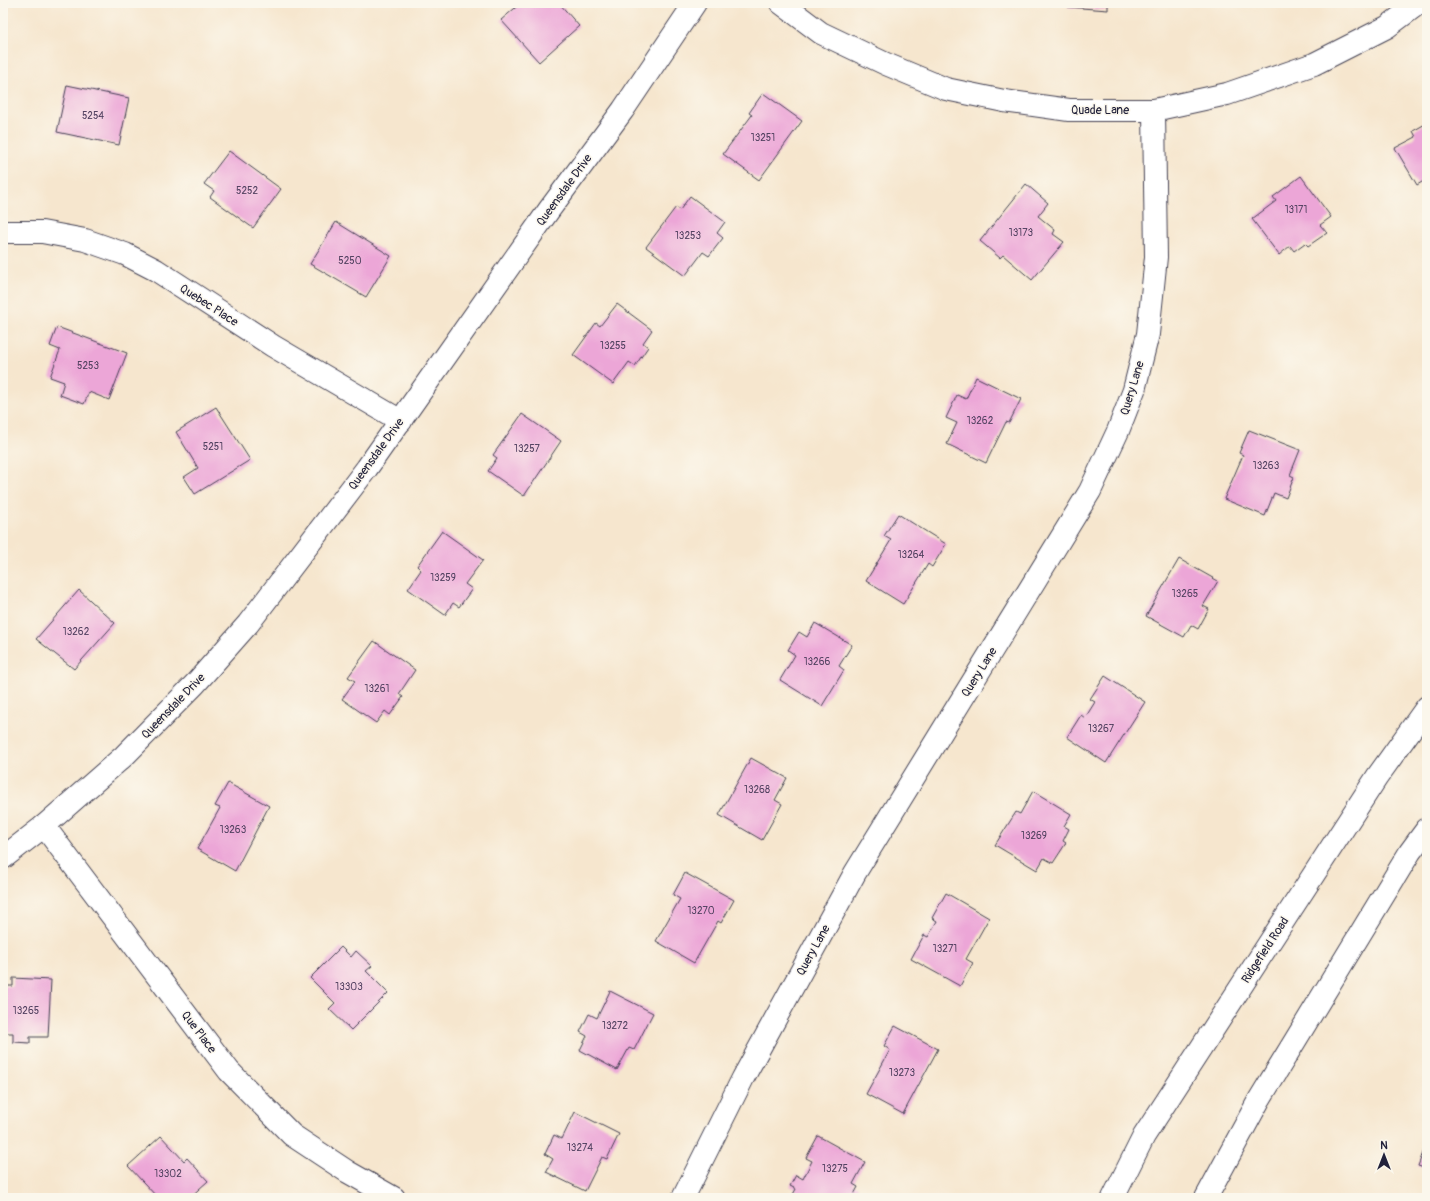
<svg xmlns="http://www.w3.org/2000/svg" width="1430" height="1201" viewBox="0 0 1430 1201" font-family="Pangolin,sans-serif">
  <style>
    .building { fill: #eca6d7 }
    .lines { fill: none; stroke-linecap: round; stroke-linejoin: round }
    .street-casing { stroke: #423f51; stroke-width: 24 }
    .secondary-casing { stroke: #423f51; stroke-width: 24 }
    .street { stroke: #fff; stroke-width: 22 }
    .secondary { stroke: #fff; stroke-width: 22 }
    .labels { text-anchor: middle; stroke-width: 3; stroke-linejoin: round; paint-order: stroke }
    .number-label { font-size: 10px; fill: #544362 }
    .street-label { font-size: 12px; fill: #22223b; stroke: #fbf7ec }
  </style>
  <rect width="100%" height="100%" fill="#fbf7ec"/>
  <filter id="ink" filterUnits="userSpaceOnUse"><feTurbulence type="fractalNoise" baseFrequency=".025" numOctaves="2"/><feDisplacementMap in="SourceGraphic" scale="8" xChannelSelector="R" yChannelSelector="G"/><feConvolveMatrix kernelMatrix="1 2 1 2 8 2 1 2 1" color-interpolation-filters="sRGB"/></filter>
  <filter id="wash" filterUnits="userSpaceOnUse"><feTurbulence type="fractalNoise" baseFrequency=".012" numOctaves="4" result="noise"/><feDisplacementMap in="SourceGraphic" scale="16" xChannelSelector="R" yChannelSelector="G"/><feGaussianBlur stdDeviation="0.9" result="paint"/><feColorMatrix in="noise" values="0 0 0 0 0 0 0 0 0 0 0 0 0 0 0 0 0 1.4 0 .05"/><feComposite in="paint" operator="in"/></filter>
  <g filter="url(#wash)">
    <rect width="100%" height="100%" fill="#f6e6ce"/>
    <g id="blocks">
      <!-- building -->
      <g class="building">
        <polygon points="521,3 559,3 579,26 539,62 501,20"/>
        <polygon points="1068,3 1108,3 1108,10 1068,7"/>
        <polygon points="67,85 129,98 119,145 57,132"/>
        <polygon points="763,93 802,121 759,180 723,154 752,115 749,113"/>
        <polygon points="1427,123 1427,179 1417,185 1395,148 1416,137 1413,131"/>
        <polygon points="229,151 281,189 253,228 210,197 214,191 204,184"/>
        <polygon points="1301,176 1331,217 1320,225 1327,233 1308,246 1305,243 1294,251 1290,246 1279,255 1252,219 1276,201 1273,197"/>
        <polygon points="1026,184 1048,203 1038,216 1055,230 1053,234 1064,242 1032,280 1003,255 1000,258 980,241"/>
        <polygon points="690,196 725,222 717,233 723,238 709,256 703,252 685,276 646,247 676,207 680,210"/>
        <polygon points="336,222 391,256 366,297 310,264"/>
        <polygon points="617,304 652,330 643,343 648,347 635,366 629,362 613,384 573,355 596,323 600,326"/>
        <polygon points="57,327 127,353 109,400 89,392 84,404 60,395 64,382 50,377 60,350 50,346"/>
        <polygon points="976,377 1021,399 1009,423 1006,422 986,463 947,444 957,423 946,418 957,395 966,399"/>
        <polygon points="216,407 250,460 195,494 184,477 198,468 176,432"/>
        <polygon points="522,414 561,441 524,496 488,471 497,458 493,455"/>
        <polygon points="1249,430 1300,450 1290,475 1294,477 1286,498 1274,493 1265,516 1224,499 1243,455 1239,453"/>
        <polygon points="1425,451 1427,451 1427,483 1424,483"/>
        <polygon points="898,514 946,544 932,567 928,564 903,604 866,581 891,540 884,536"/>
        <polygon points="442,531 483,560 465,584 472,589 459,607 453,603 445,615 408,589 421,570 417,566"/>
        <polygon points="1179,559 1218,581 1203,606 1209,609 1198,629 1191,625 1184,637 1146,616"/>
        <polygon points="79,590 115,623 74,669 36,639"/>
        <polygon points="815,623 852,645 839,666 844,670 822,706 780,680 795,655 788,650 799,632 807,637"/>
        <polygon points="374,641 415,670 399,694 403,697 390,715 385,711 376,723 342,699 355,681 348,677"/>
        <polygon points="1105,676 1145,702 1106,763 1067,737 1081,715 1085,718 1095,702 1090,699"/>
        <polygon points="751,758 787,778 775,800 782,804 762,840 719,815"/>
        <polygon points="228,783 269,806 235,871 197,849 220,808 215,806"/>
        <polygon points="1033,791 1071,814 1064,826 1069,829 1063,841 1066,843 1053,863 1044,858 1037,870 995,845 1016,812 1020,814"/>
        <polygon points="685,873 734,900 721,923 718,921 694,963 656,941 680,899 673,895"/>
        <polygon points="946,893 989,918 966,959 973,963 960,986 911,959 924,935 928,937 937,921 932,918"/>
        <polygon points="341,947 351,957 356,951 372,966 366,971 388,993 351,1030 329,1009 335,1003 310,978"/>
        <polygon points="13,978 51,980 48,1037 30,1037 30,1043 13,1042 13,1033 3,1033 3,986 13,986"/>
        <polygon points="610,991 653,1013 634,1050 629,1048 617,1070 580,1050 587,1036 580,1032 589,1014 597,1018"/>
        <polygon points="895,1026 938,1049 903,1114 866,1094 890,1050 884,1046"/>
        <polygon points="575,1112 619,1134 607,1159 602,1157 585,1191 546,1172 553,1159 545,1154 554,1135 562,1139"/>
        <polygon points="161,1136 184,1161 187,1158 208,1181 189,1198 158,1198 128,1166"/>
        <polygon points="818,1136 865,1162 853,1184 858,1187 852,1198 791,1198 796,1189 790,1186 796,1175 803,1179 812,1161 806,1158"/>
        <polygon points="1427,1142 1427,1169 1418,1166"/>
      </g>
    </g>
  </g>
  <g filter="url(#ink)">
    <use href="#blocks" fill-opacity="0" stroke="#423f51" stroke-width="1"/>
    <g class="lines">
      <!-- street casing -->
      <g class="street-casing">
        <g id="street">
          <polyline points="781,3 821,33 886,64 946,89 1004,101 1069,110 1154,110 1227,94 1314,64 1387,27 1419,3"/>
          <polyline points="3,232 42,232 85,240 125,254 156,270 273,346 401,421"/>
          <polyline points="44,826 229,1071 292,1135 348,1172 394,1198"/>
          <polyline points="683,1198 743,1078 855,873 1090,491 1118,431 1134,390 1148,334 1156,257 1154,110"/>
        </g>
      </g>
      <!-- secondary casing -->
      <g class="secondary-casing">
        <g id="secondary">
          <polyline points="3,858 44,826 124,756 195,684 248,624 367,468 549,210 623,110 695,3"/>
          <polyline points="1113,1198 1144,1136 1377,777 1427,707"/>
          <polyline points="1206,1198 1259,1100 1410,852 1427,829"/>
        </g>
      </g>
      <!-- street -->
      <use href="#street" class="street"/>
      <!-- secondary -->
      <use href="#secondary" class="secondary"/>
    </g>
  </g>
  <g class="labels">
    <!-- number labels -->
    <g class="number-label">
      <text x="93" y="119">5254</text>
      <text x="763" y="141">13251</text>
      <text x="247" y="194">5252</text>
      <text x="1296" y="213">13171</text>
      <text x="1021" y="236">13173</text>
      <text x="688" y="239">13253</text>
      <text x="350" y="264">5250</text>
      <text x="613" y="349">13255</text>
      <text x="88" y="369">5253</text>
      <text x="980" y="424">13262</text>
      <text x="213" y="450">5251</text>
      <text x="527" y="452">13257</text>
      <text x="1266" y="469">13263</text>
      <text x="911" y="558">13264</text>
      <text x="443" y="581">13259</text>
      <text x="1185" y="597">13265</text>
      <text x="76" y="635">13262</text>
      <text x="817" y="665">13266</text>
      <text x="377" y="692">13261</text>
      <text x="1101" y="732">13267</text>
      <text x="757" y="793">13268</text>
      <text x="233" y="833">13263</text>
      <text x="1034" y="839">13269</text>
      <text x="701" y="914">13270</text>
      <text x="945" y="952">13271</text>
      <text x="349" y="990">13303</text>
      <text x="26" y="1014">13265</text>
      <text x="615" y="1029">13272</text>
      <text x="902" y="1076">13273</text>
      <text x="580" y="1151">13274</text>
      <text x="835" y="1172">13275</text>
      <text x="168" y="1177">13302</text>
    </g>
    <!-- street labels -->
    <g class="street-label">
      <text x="1100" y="114">Quade Lane</text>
      <text transform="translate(564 190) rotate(-54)" y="4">Queensdale Drive</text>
      <text transform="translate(209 305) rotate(33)" y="4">Quebec Place</text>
      <text transform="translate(1132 388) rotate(-73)" y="4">Query Lane</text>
      <text transform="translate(376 454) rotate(-54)" y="4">Queensdale Drive</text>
      <text transform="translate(979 672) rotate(-58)" y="4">Query Lane</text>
      <text transform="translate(173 706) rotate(-46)" y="4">Queensdale Drive</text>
      <text transform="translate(813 950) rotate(-61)" y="4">Query Lane</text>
      <text transform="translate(1265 950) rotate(-57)" y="4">Ridgefield Road</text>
      <text transform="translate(199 1032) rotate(53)" y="4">Que Place</text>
    </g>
  </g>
  <!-- margin -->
  <rect width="1430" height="1201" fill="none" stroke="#fbf7ec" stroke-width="16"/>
  <!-- north arrow -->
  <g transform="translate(1384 1155)" stroke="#fbf7ec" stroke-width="3" paint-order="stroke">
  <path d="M0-3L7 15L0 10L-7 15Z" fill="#22223b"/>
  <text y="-6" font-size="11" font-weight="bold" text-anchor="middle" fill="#22223b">N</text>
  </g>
</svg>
